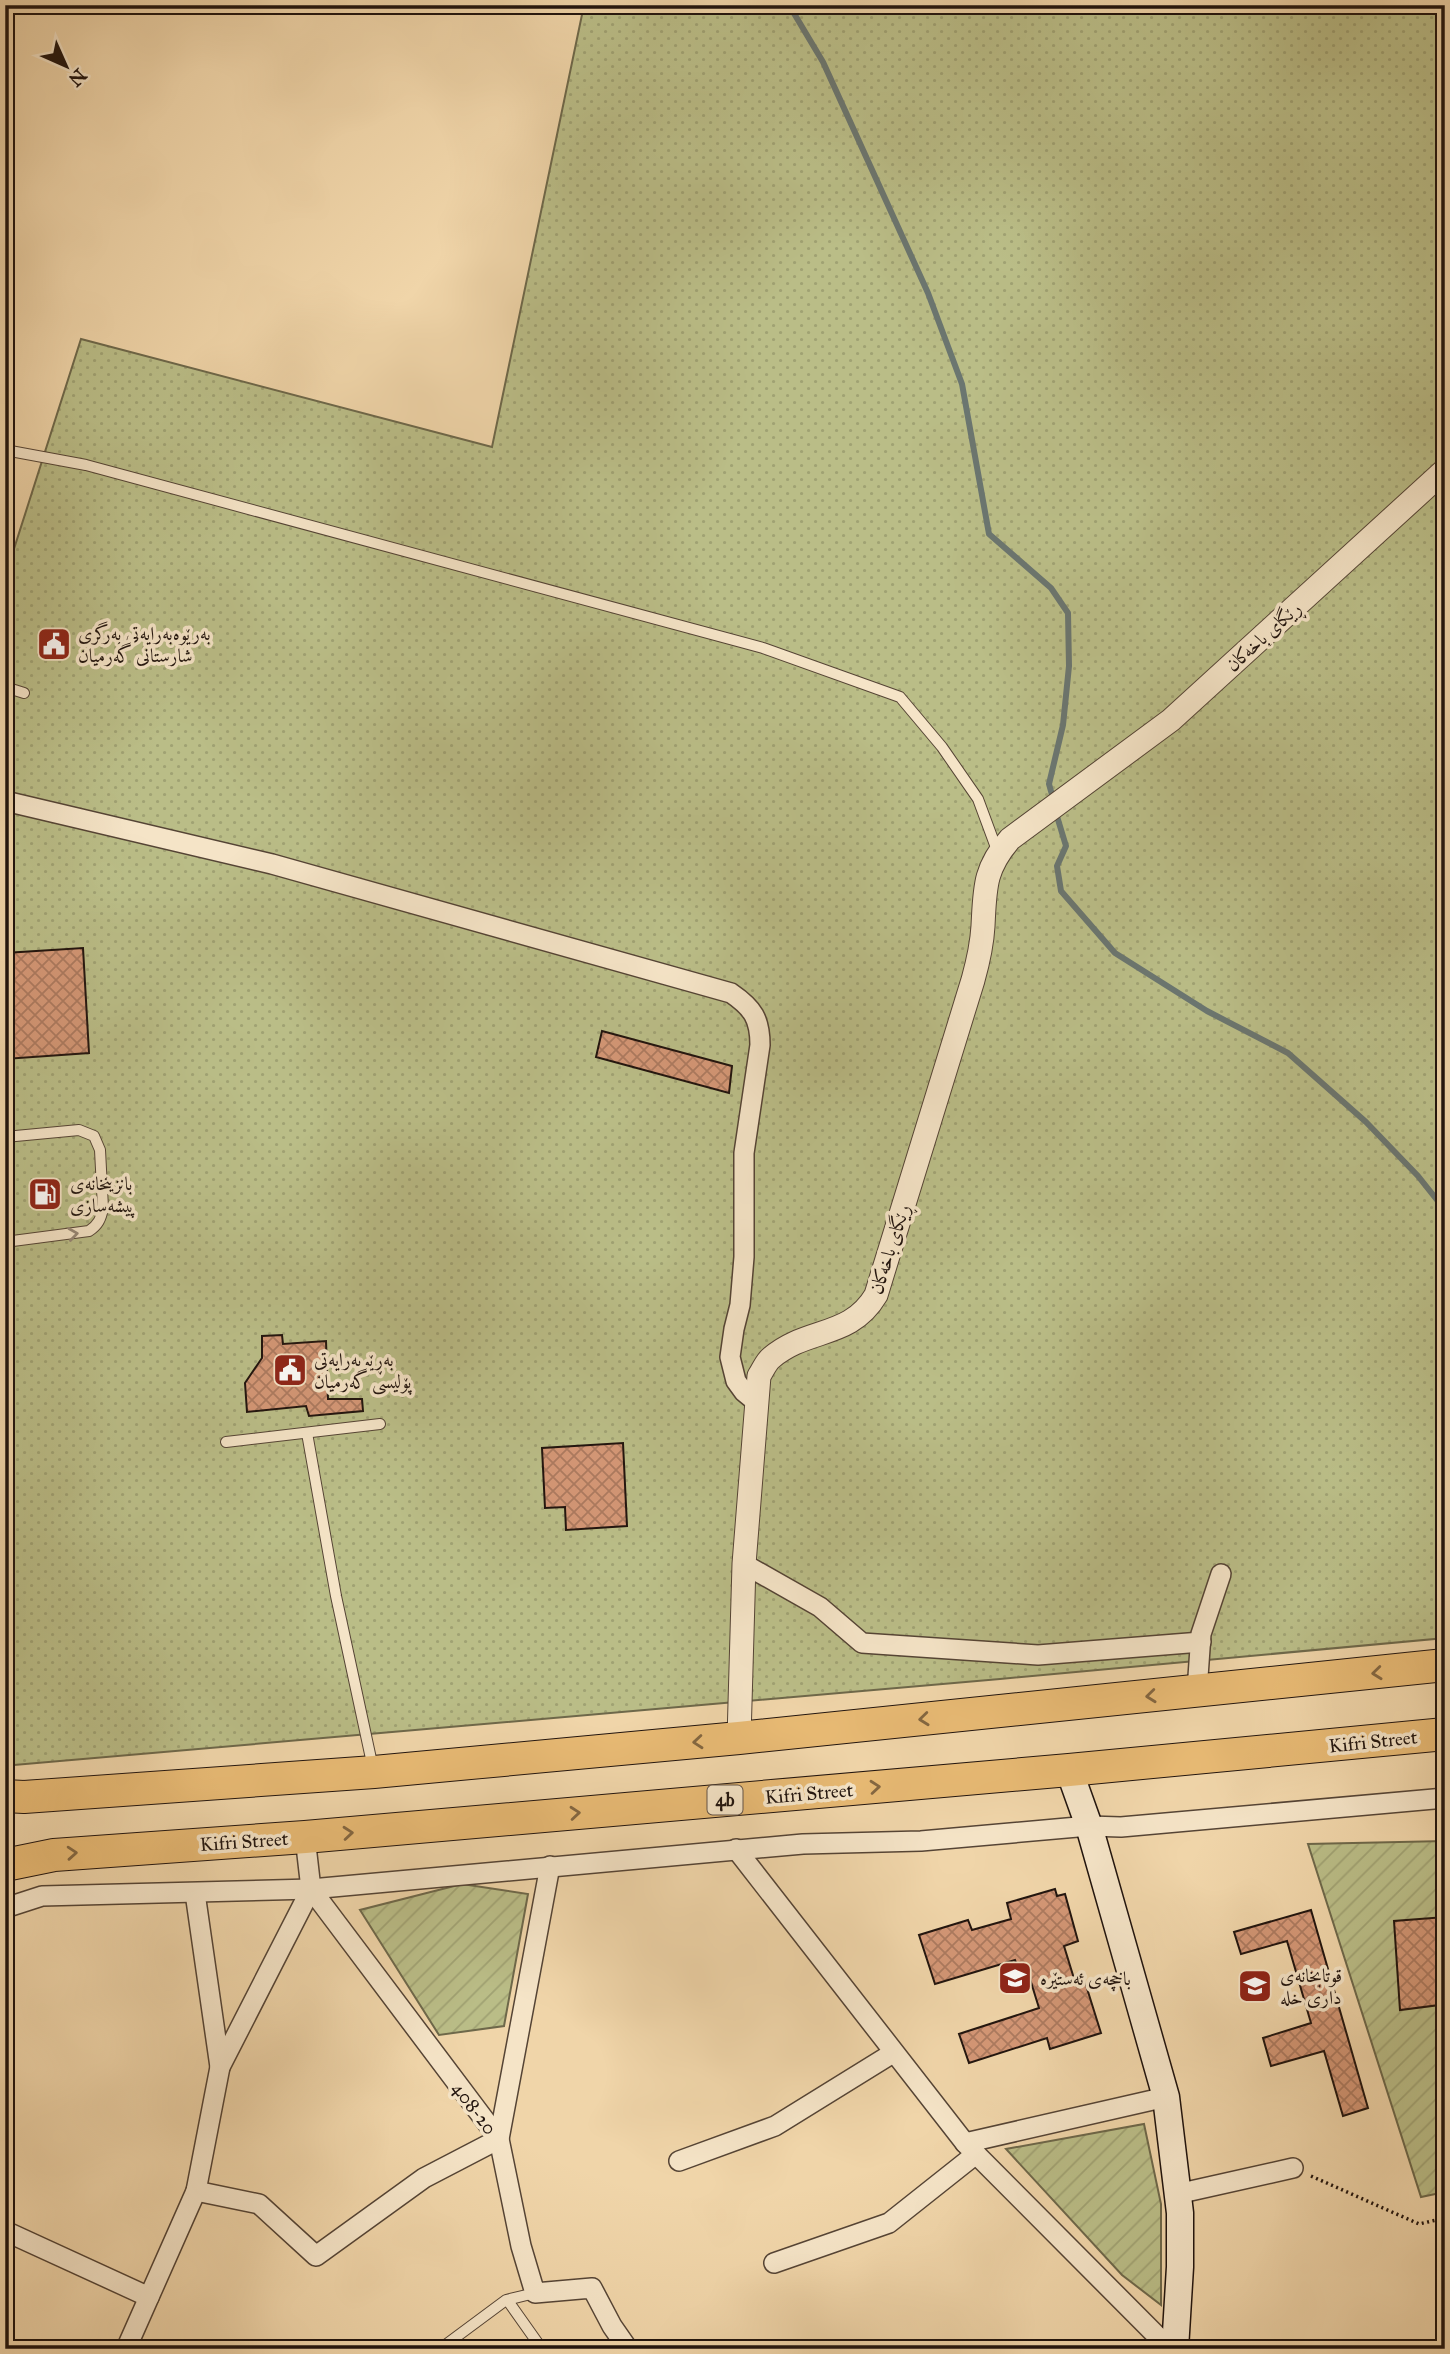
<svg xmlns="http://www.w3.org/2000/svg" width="1450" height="2354" viewBox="0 0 1450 2354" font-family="'IM FELL Great Primer',Amiri,serif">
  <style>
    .grass { fill: url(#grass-dots); stroke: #6e684a; stroke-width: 2 }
    .garden { fill: url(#garden-furrows); stroke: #6e684a; stroke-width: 2 }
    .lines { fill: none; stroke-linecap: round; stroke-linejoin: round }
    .stream { stroke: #6b7670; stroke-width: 6 }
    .building { fill: url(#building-cross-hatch); stroke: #21140e; stroke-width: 2 }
    .service-casing { stroke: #554435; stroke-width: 12 }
    .minor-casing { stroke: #554435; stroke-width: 22 }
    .tertiary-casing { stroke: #554435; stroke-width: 25 }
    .secondary-casing { stroke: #21140e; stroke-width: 29 }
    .trunk-casing { stroke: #21140e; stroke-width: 34 }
    .path { stroke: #21140e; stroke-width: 3.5; stroke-dasharray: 2 3.5; stroke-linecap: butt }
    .service { stroke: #f5e4c7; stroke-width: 10 }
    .minor { stroke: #f5e4c7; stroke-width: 19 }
    .tertiary { stroke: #f5e4c7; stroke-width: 23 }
    .secondary { stroke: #f5e4c7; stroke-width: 26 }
    .trunk { stroke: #e8ba74; stroke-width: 32 }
    .oneway { stroke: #968674 }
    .oneway2 { stroke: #846741 }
    .labels { text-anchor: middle; stroke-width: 7; stroke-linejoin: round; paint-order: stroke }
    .shield { fill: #f5e4c7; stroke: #615246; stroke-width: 2 }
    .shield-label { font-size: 18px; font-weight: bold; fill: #21140e }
    .poi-label { font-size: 19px; fill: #21140e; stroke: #f5e4c7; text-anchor: start }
    .street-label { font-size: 19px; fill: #21140e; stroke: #f5e4c7 }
  </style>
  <defs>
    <pattern id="grass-dots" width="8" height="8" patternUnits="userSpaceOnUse" patternTransform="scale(1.75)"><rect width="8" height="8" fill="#babd87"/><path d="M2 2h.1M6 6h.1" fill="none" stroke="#a0a273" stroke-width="1.8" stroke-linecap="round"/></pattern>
    <pattern id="garden-furrows" width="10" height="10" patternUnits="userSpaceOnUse" patternTransform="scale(1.75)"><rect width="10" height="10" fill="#babd87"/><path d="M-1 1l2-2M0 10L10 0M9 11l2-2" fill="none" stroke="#a0a273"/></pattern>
    <pattern id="building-cross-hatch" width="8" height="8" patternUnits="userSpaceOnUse" patternTransform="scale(1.75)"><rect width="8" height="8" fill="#d49776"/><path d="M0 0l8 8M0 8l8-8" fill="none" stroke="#ac7a5f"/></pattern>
  </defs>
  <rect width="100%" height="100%" fill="#f0d5a9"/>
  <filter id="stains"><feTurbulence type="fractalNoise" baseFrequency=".00286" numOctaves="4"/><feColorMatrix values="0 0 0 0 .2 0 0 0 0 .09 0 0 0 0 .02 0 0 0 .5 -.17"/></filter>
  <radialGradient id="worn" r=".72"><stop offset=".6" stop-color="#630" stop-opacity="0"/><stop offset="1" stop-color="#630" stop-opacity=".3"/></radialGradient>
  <!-- grass -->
  <polygon class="grass" points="584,5 1445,5 1445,1638 1000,1679 14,1765 5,1762 5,577 81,339 492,447"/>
  <!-- garden -->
  <g class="garden">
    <polygon points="1445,1841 1445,2192 1421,2197 1308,1844"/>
    <polygon points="462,1884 528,1894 504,2026 439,2035 360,1910"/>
    <polygon points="1144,2124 1161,2204 1161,2305 1122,2275 1006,2149"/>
  </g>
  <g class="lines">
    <!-- stream -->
    <g class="stream">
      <polyline points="789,5 823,62 928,293 962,384 989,534 1051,588 1068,613 1069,666 1063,725 1049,784 1054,802"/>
      <polyline points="1056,813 1066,846 1057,866 1061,891 1115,953 1207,1011 1288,1053 1366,1122 1418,1176 1445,1210"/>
    </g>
  </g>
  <!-- building -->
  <g class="building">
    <polygon points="83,948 89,1053 5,1059 5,953"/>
    <polygon points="602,1031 732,1066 729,1093 596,1057"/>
    <polygon points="282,1335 283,1344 326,1341 328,1399 362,1399 363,1411 309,1416 306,1406 247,1412 245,1383 262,1358 262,1336"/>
    <polygon points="623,1443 627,1526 566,1530 565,1507 545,1508 542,1448"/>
    <polygon points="1055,1889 1057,1896 1065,1894 1078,1941 1064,1946 1076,1985 1085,1982 1101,2033 1050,2049 1047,2038 969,2063 959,2034 1039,2008 1026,1966 1018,1968 1015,1960 935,1984 919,1935 968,1920 972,1930 1011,1919 1007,1903"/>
    <polygon points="1311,1910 1368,2108 1343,2116 1324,2051 1271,2066 1263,2038 1311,2023 1287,1941 1241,1954 1234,1932"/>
    <polygon points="1445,1917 1443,1970 1438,1970 1439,2005 1400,2010 1394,1921"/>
  </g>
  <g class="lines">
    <!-- service casing -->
    <g class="service-casing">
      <g id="service">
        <polyline points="5,450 86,465 763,648 900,697 942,747 978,799 998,853"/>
        <polyline points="5,687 24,693"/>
        <path d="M5 1137 79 1130 94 1136 100 1150 103 1208C101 1219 98 1225 89 1231L5 1242"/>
        <polyline points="307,1433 336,1596 373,1768"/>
        <polyline points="226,1442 380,1424"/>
        <polyline points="508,2301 542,2349"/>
        <polyline points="440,2349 506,2300 535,2293"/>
      </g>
    </g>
    <!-- minor casing -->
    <g class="minor-casing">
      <g id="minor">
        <path d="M5 801 272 864 731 993C753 1008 760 1019 760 1045L744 1153V1257L740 1305 734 1329 730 1357 736 1381 744 1392 755 1401"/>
        <polyline points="744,1564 820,1607 862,1643 1038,1655 1201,1642"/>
        <polyline points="1197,1691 1201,1634 1221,1574"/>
        <polyline points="305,1837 311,1889 499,2139 521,2246 535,2293 592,2288 612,2326 628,2349"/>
        <polyline points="736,1849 965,2143 1170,2349"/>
        <polyline points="195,1893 220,2067"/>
        <polyline points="5,1908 42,1896 311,1889 803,1844 921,1841 1089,1826 1121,1827 1445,1798"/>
        <polyline points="965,2143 1166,2097"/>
        <polyline points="679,2161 775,2126 893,2053"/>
        <polyline points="196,2191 259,2204 316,2256 424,2178 499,2139 550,1866"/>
        <polyline points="1177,2194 1293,2168"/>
        <polyline points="5,2231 149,2297"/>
        <polyline points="774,2263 889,2223 976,2154"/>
        <polyline points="126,2349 196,2191 220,2067 311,1889"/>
      </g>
    </g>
    <!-- tertiary casing -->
    <g class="tertiary-casing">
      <path id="tertiary" d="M739 1738 744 1564 759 1376C763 1370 766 1362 771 1358 807 1327 850 1339 876 1295L973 980C978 962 982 944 983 926 985 888 984 869 1010 839L1171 720 1445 470"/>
    </g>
    <!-- secondary casing -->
    <g class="secondary-casing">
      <polyline id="secondary" points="1069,1770 1089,1826 1166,2097 1180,2213 1180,2267 1175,2349"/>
    </g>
    <!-- trunk casing -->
    <g class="trunk-casing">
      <g id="trunk">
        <polyline points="5,1796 24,1797 374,1772 739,1738 1445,1665"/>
        <polyline points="5,1865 54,1855 305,1837 1069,1770 1445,1734"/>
      </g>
    </g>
    <!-- path -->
    <polyline class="path" points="1311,2176 1419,2224 1445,2218"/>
    <!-- service -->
    <use href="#service" class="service"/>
    <!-- minor -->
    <use href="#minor" class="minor"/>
    <!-- tertiary -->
    <use href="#tertiary" class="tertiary"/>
    <!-- secondary -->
    <use href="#secondary" class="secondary"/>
    <!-- trunk -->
    <use href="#trunk" class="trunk"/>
  </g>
  <!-- one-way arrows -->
  <defs><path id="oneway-chevron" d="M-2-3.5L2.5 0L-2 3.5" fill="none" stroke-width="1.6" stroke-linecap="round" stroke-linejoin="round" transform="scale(1.75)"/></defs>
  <use class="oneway" href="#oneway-chevron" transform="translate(73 1234) rotate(-8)"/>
  <g class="oneway2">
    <use href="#oneway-chevron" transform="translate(1377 1673) rotate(174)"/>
    <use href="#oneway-chevron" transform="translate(1151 1696) rotate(174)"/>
    <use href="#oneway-chevron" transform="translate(924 1719) rotate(174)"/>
    <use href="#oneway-chevron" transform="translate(698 1742) rotate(175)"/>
    <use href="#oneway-chevron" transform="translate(875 1787) rotate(-5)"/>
    <use href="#oneway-chevron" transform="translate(575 1813) rotate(-5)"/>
    <use href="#oneway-chevron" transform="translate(348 1833) rotate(-5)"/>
    <use href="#oneway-chevron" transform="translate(72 1853) rotate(-4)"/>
  </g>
  <!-- icons -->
  <defs>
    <g id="civic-square" transform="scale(1.75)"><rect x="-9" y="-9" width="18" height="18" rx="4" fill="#8f2418" stroke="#f5e4c7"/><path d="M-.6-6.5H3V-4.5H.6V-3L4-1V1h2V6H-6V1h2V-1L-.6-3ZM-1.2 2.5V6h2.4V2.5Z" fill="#fff"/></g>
    <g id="fuel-square" transform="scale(1.75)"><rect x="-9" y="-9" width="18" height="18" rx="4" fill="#8f2418" stroke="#f5e4c7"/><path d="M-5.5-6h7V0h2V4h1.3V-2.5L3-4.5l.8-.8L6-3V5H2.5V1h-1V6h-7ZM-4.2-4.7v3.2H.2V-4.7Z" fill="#fff"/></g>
    <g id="school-square" transform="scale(1.75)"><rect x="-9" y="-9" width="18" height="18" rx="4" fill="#8f2418" stroke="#f5e4c7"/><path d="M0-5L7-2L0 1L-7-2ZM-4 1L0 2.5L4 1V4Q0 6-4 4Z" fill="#fff"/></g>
  </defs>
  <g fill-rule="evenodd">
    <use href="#civic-square" x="54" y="644"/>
    <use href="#fuel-square" x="45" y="1194"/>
    <use href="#civic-square" x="290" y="1370"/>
    <use href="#school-square" x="1015" y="1978"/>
    <use href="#school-square" x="1255" y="1986"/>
  </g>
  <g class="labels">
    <!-- shield labels -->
    <rect class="shield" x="707.5" y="1785.5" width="35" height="29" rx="5"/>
    <g class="shield-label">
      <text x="725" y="1806">4b</text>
    </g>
    <!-- poi labels -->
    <g class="poi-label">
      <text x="78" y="640">بەرێوەبەرایەتی بەرگری<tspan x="78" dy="22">شارستانی گەرمیان</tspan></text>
      <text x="70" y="1190">بانزینخانەی<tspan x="70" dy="22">پیشەسازی</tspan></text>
      <text x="314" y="1366">بەڕێوبەرایەتی<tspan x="314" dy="22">پۆلیسی گەرمیان</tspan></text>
      <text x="1280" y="1982">قوتابخانەی<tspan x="1280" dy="22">داری خلە</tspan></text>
      <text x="1040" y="1985">باخچەی ئەستێرە</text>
    </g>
    <!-- street labels -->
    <g class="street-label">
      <text transform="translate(1263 636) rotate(-42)" y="7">ڕێگای باخەکان</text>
      <text transform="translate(889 1249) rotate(-72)" y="7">ڕێگای باخەکان</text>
      <text transform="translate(1373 1741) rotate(-6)" y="7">Kifri Street</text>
      <text transform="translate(809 1793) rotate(-5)" y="7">Kifri Street</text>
      <text transform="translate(244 1841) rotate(-4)" y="7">Kifri Street</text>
      <text transform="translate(475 2108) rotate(53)" y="7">408-20</text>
    </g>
  </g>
  <!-- margin -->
  <rect width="1450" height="2354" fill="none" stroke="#f0d5a9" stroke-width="28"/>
  <rect x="7" y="7" width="1436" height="2340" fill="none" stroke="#21140e" stroke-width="3.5"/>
  <rect x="14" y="14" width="1422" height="2326" fill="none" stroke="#21140e" stroke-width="2"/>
  <!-- north arrow -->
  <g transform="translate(66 66) rotate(135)" stroke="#f5e4c7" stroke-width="5" paint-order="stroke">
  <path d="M0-5L12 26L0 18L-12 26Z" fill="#21140e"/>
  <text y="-10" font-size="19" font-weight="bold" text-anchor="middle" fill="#21140e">N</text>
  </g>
  <rect width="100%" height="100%" filter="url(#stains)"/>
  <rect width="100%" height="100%" fill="url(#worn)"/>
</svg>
